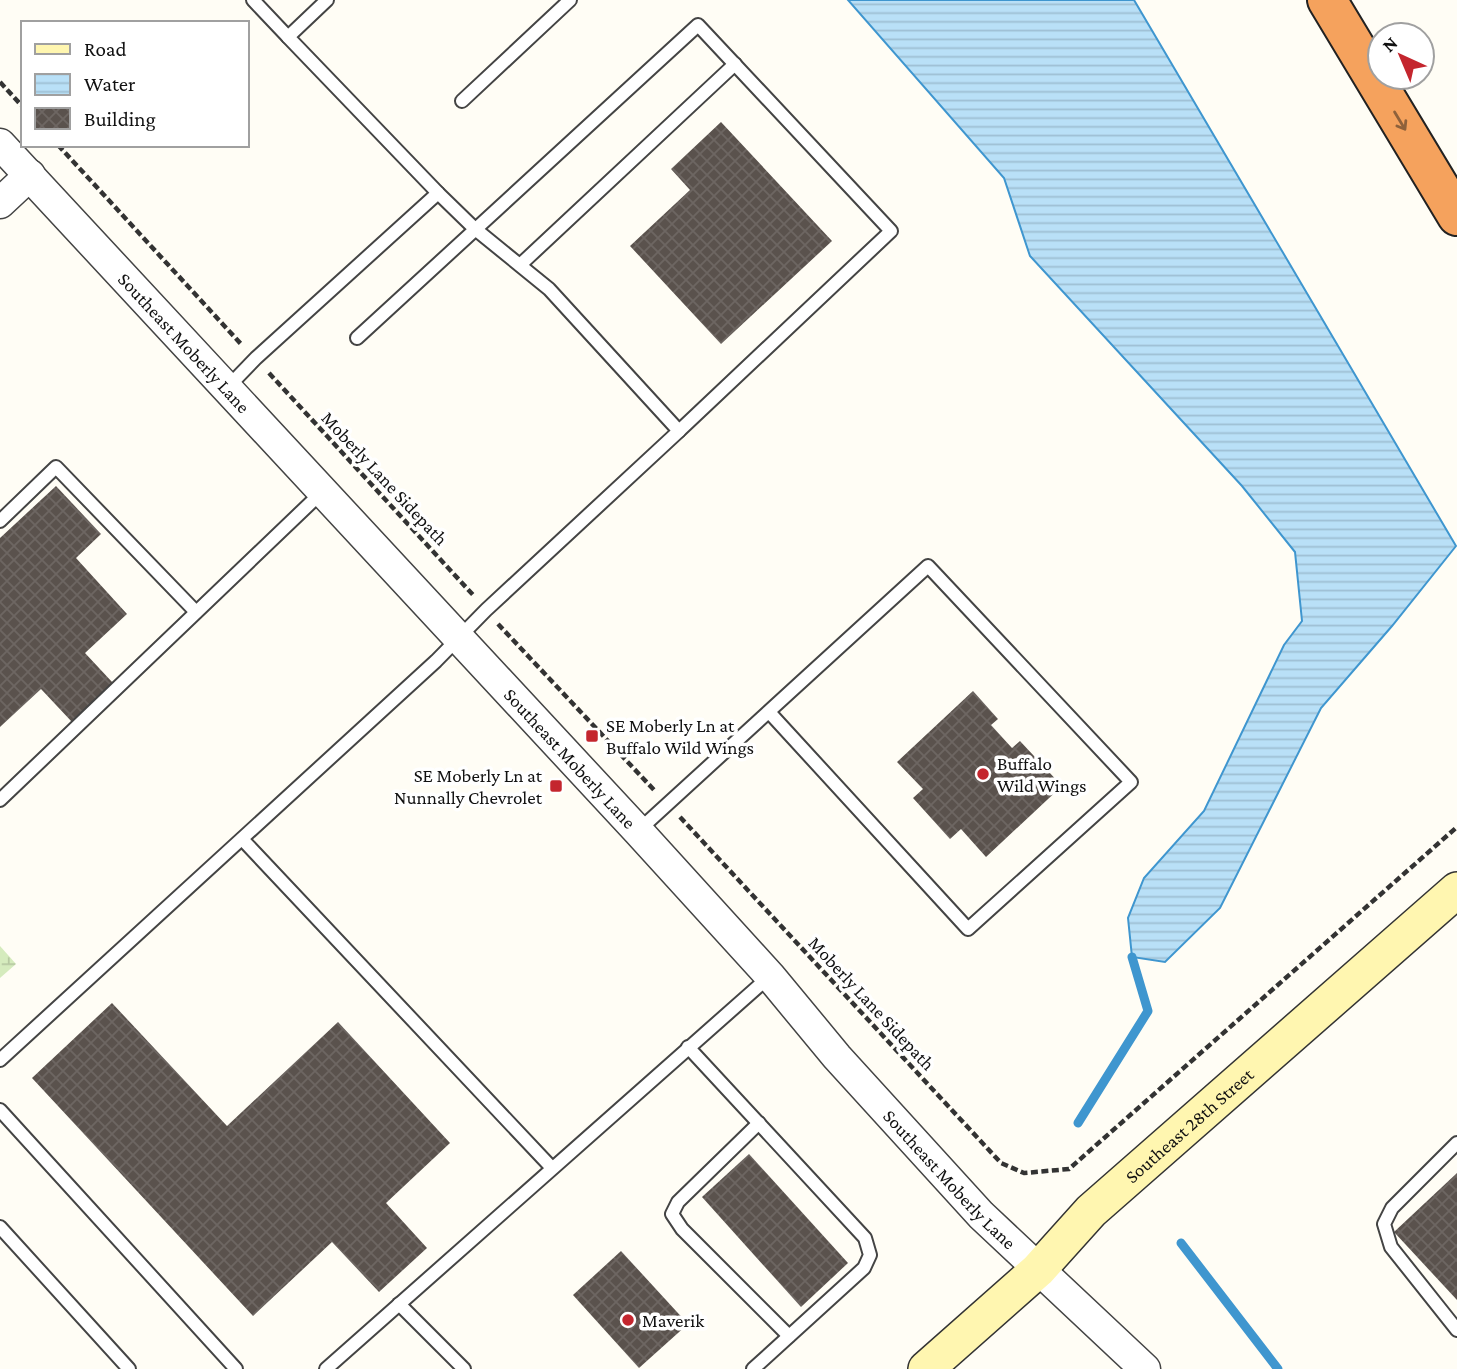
<svg xmlns="http://www.w3.org/2000/svg" width="1457" height="1369" viewBox="0 0 1457 1369" font-family="'Crimson Pro',serif">
  <style>
    .wetland { fill: url(#wetland-marsh) }
    .water { fill: url(#water-rules); stroke: #3f96cf; stroke-width: 2 }
    .lines { fill: none; stroke-linecap: round; stroke-linejoin: round }
    .stream { stroke: #3f96cf; stroke-width: 9 }
    .building { fill: url(#building-cross-hatch) }
    .service-casing { stroke: #444; stroke-width: 16 }
    .tertiary-casing { stroke: #444; stroke-width: 33 }
    .secondary-casing { stroke: #333; stroke-width: 38 }
    .motorway-casing { stroke: #222; stroke-width: 42 }
    .path { stroke: #333; stroke-width: 4.5; stroke-dasharray: 7 3.5; stroke-linecap: butt }
    .service { stroke: #fff; stroke-width: 12 }
    .tertiary { stroke: #fff; stroke-width: 30 }
    .secondary { stroke: #fff6b0; stroke-width: 35 }
    .motorway { stroke: #f5a25d; stroke-width: 38 }
    .oneway { stroke: #8e613b }
    .poi-dot { fill: #c4262e; stroke: #fff; stroke-width: 2.5 }
    .labels { text-anchor: middle; stroke-width: 7; stroke-linejoin: round; paint-order: stroke }
    .street-label { font-size: 19px; fill: #111; stroke: #fff }
    .poi-label { font-size: 19px; fill: #111; stroke: #fff; text-anchor: start }
  </style>
  <defs>
    <pattern id="wetland-marsh" width="20" height="14" patternUnits="userSpaceOnUse" patternTransform="scale(1.75)"><rect width="20" height="14" fill="#d5ebbd"/><path d="M1 5h8M5 5V1M11 12h8M15 12V8" fill="none" stroke="#b6c8a1"/></pattern>
    <pattern id="water-rules" width="6" height="5" patternUnits="userSpaceOnUse" patternTransform="scale(1.75)"><rect width="6" height="5" fill="#b9e0f7"/><path d="M0 2.5h6" fill="none" stroke="#9ebfd3"/></pattern>
    <pattern id="building-cross-hatch" width="8" height="8" patternUnits="userSpaceOnUse" patternTransform="scale(1.75)"><rect width="8" height="8" fill="#5a524d"/><path d="M0 0l8 8M0 8l8-8" fill="none" stroke="#6d6662"/></pattern>
  </defs>
  <rect width="100%" height="100%" fill="#fffdf5"/>
  <!-- wetland -->
  <polygon class="wetland" points="0,946 16,964 0,978"/>
  <!-- water -->
  <polygon class="water" points="848,0 1134,0 1456,546 1392,626 1321,708 1220,908 1165,962 1132,957 1128,918 1144,878 1204,811 1284,645 1302,621 1295,552 1242,486 1030,256 1004,178"/>
  <g class="lines">
    <!-- stream -->
    <g class="stream">
      <polyline points="1078,1123 1148,1011 1132,957"/>
      <polyline points="1181,1243 1278,1369"/>
    </g>
  </g>
  <!-- building -->
  <g class="building">
    <polygon points="721,122 832,241 721,344 630,246 690,190 671,169"/>
    <polygon points="56,486 101,534 76,558 127,614 85,653 113,683 72,722 41,689 0,727 0,538"/>
    <polygon points="973,691 998,719 991,725 1012,748 1020,741 1062,786 986,857 961,829 950,839 913,798 923,789 897,762"/>
    <polygon points="112,1003 227,1126 338,1022 450,1143 386,1203 427,1248 379,1292 332,1242 253,1316 32,1078"/>
    <polygon points="749,1154 848,1263 801,1307 702,1197"/>
    <polygon points="1457,1173 1457,1300 1394,1232"/>
    <polygon points="621,1251 688,1324 639,1368 573,1295"/>
  </g>
  <g class="lines">
    <!-- service casing -->
    <g class="service-casing">
      <g id="service">
        <polyline points="253,0 288,37"/>
        <polyline points="327,0 288,37 438,193"/>
        <polyline points="462,101 570,0"/>
        <polyline points="520,265 735,64"/>
        <polyline points="357,338 698,25 891,231 679,431"/>
        <polyline points="0,521 56,467 196,612"/>
        <polyline points="0,800 323,491"/>
        <polyline points="638,831 928,566 1131,782 968,929 769,712"/>
        <polyline points="242,839 552,1168"/>
        <polyline points="688,1047 865,1238 870,1255 864,1268 753,1369"/>
        <polyline points="0,1060 436,661 486,610 679,431 549,289 474,228 438,193 256,358 228,387"/>
        <polyline points="0,1110 236,1369"/>
        <polyline points="759,1123 678,1202 672,1214 682,1229 789,1336"/>
        <polyline points="1457,1143 1392,1208 1384,1224 1391,1247 1457,1330"/>
        <polyline points="0,1227 129,1369"/>
        <polyline points="399,1304 464,1369"/>
        <polyline points="326,1369 770,976"/>
      </g>
    </g>
    <!-- tertiary casing -->
    <g class="tertiary-casing">
      <g id="tertiary">
        <path id="s1" d="M0 144 638 831 770 976 837 1057 981 1215 1145 1369"/>
        <polyline points="0,203 30,175"/>
      </g>
    </g>
    <!-- secondary casing -->
    <g class="secondary-casing">
      <g id="secondary">
        <path id="s2" d="M926 1369 1038 1270 1091 1211 1457 890"/>
      </g>
    </g>
    <!-- motorway casing -->
    <g class="motorway-casing">
      <polyline id="motorway" points="1327,0 1457,216"/>
    </g>
    <!-- path -->
    <g class="path">
      <polyline points="0,82 23,107"/>
      <polyline points="58,145 241,344"/>
      <polyline points="269,373 474,596"/>
      <polyline points="498,624 655,791"/>
      <polyline points="680,817 1001,1163 1024,1173 1069,1169 1457,827"/>
    </g>
    <!-- service -->
    <use href="#service" class="service"/>
    <!-- tertiary -->
    <use href="#tertiary" class="tertiary"/>
    <!-- secondary -->
    <use href="#secondary" class="secondary"/>
    <!-- motorway -->
    <use href="#motorway" class="motorway"/>
  </g>
  <!-- one-way arrows -->
  <defs><path id="oneway-shaft" d="M-6 0H5M1.5-3L5.5 0L1.5 3" fill="none" stroke-width="1.6" stroke-linecap="round" stroke-linejoin="round" transform="scale(1.75)"/></defs>
  <use class="oneway" href="#oneway-shaft" transform="translate(1400 121) rotate(59)"/>
  <!-- markers -->
  <g class="poi-dot">
    <rect x="585" y="729" width="14" height="14" rx="3.5"/>
    <circle cx="983" cy="774" r="7"/>
    <rect x="549" y="779" width="14" height="14" rx="3.5"/>
    <circle cx="628" cy="1320" r="7"/>
  </g>
  <g class="labels">
    <!-- street labels -->
    <g class="street-label">
      <text dy="7" stroke="none"><textPath href="#s1" startOffset="271">Southeast Moberly Lane</textPath></text>
      <text transform="translate(385 478) rotate(47)" y="7">Moberly Lane Sidepath</text>
      <text dy="7" stroke="none"><textPath href="#s1" startOffset="838">Southeast Moberly Lane</textPath></text>
      <text transform="translate(872 1003) rotate(47)" y="7">Moberly Lane Sidepath</text>
      <text dy="7" stroke="none"><textPath href="#s2" startOffset="359">Southeast 28th Street</textPath></text>
      <text dy="7" stroke="none"><textPath href="#s1" startOffset="1405">Southeast Moberly Lane</textPath></text>
    </g>
    <!-- poi labels -->
    <g class="poi-label">
      <text x="606" y="732">SE Moberly Ln at<tspan x="606" dy="22">Buffalo Wild Wings</tspan></text>
      <text x="997" y="770">Buffalo<tspan x="997" dy="22">Wild Wings</tspan></text>
      <text x="542" y="782" text-anchor="end">SE Moberly Ln at<tspan x="542" dy="22">Nunnally Chevrolet</tspan></text>
      <text x="642" y="1327">Maverik</text>
    </g>
  </g>
  <!-- legend -->
  <rect x="21" y="21" width="228" height="126" fill="#ffffff" stroke="#a0a0a0" stroke-width="2"/>
  <rect x="35" y="44" width="35" height="10" fill="#fff6b0" stroke="#a0a0a0" stroke-width="2"/>
  <text x="84" y="56" font-size="21" fill="#111111">Road</text>
  <rect x="35" y="74" width="35" height="21" fill="url(#water-rules)" stroke="#a0a0a0" stroke-width="2"/>
  <text x="84" y="91" font-size="21" fill="#111111">Water</text>
  <rect x="35" y="108" width="35" height="21" fill="url(#building-cross-hatch)" stroke="#a0a0a0" stroke-width="2"/>
  <text x="84" y="126" font-size="21" fill="#111111">Building</text>
  <!-- north arrow -->
  <g transform="translate(1401 56) rotate(316)"><circle r="33" fill="#ffffff" stroke="#a0a0a0" stroke-width="2"/>
  <path d="M0-5L12 26L0 18L-12 26Z" fill="#c4262e"/>
  <text y="-10" font-size="19" font-weight="bold" text-anchor="middle" fill="#111111">N</text>
  </g>
</svg>
